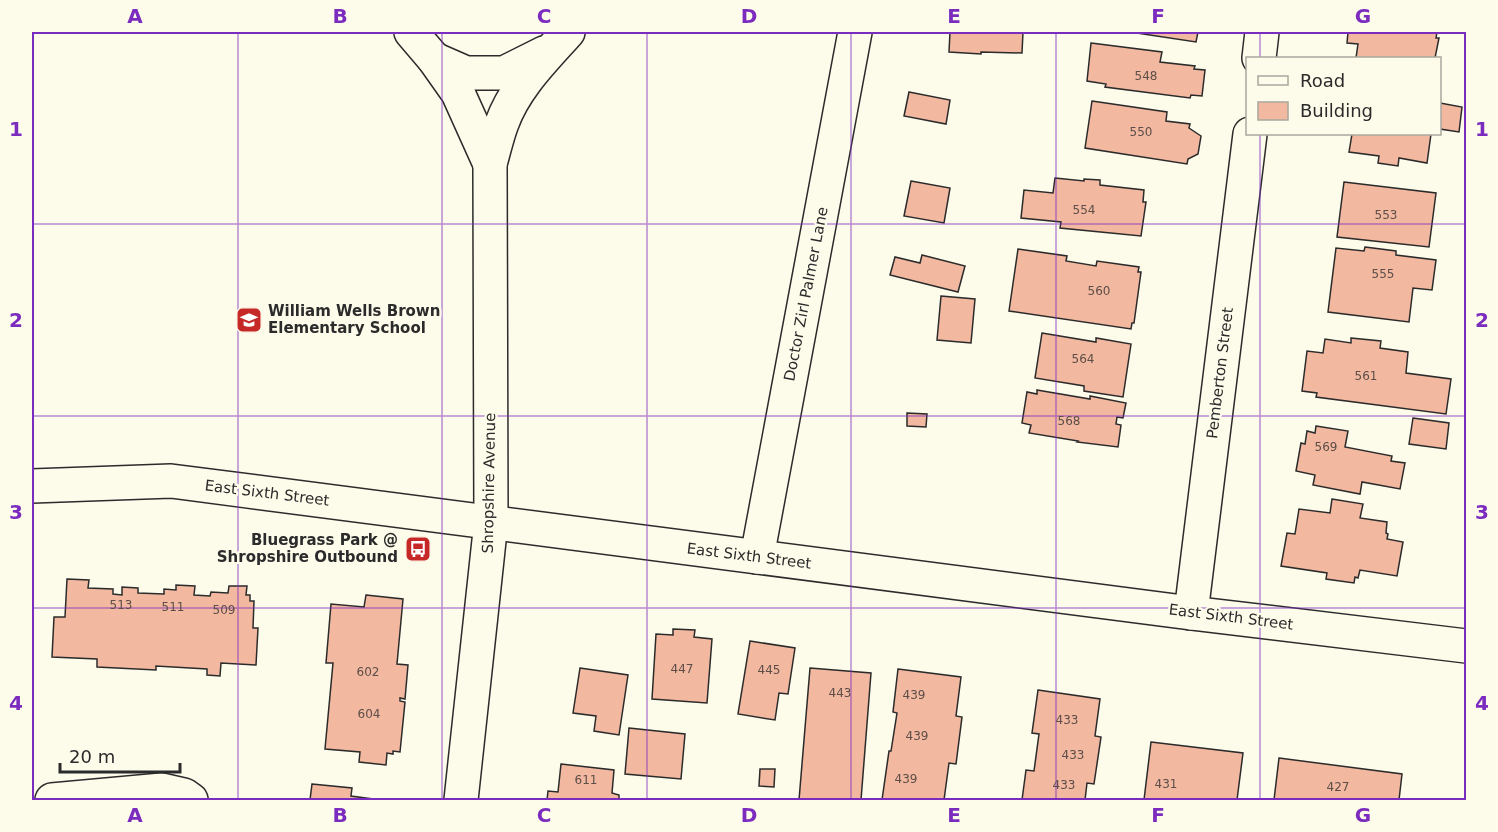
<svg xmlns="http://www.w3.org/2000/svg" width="1498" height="832" viewBox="0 0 1498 832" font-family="'DejaVu Sans',sans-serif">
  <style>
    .building { fill: #f2b8a0; stroke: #2b2b2b; stroke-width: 1.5 }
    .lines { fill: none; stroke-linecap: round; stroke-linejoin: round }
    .minor-casing { stroke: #2b2b2b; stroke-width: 36 }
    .minor { stroke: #fdfbea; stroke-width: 33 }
    .grid { fill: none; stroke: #7b2cbf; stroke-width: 1.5; stroke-opacity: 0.55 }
    .labels { text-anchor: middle; stroke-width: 4.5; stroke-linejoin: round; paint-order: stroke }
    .number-label { font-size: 12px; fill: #5d4e48 }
    .street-label { font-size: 15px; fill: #2b2b2b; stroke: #fdfbea }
    .poi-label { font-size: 15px; font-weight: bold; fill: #2b2b2b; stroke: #fdfbea; text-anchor: start }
    .neatline { fill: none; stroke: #7b2cbf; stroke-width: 2 }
    .grid-label { font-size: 20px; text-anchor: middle; font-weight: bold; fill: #7b2cbf }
  </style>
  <rect width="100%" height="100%" fill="#fdfbea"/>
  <!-- building -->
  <g class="building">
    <polygon points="950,32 1023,32 1022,53 981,52 981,54 949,52"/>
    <polygon points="1130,32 1198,32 1196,42"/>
    <polygon points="1348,32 1437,32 1436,38 1439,38 1435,58 1356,58 1358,44 1347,43"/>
    <polygon points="1091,43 1162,52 1160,62 1195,66 1194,69 1205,70 1202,96 1191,95 1190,98 1105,87 1106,84 1087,81"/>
    <polygon points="909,92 950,100 946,124 904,116"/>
    <polygon points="1092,101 1167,112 1166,121 1190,124 1189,128 1201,136 1198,154 1188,159 1187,164 1085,148"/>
    <polygon points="1440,103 1462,107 1459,132 1440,129"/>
    <polygon points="1352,134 1431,134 1427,163 1399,158 1398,166 1378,163 1379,156 1349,152"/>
    <polygon points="1055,178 1084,181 1084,179 1100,180 1100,185 1144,190 1143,202 1146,202 1141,236 1060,228 1061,222 1021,218 1024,190 1053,193"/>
    <polygon points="911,181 950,188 944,223 904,216"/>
    <polygon points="1344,182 1436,193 1429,247 1337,237"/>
    <polygon points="1365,247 1396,251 1396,255 1436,260 1432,290 1413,288 1409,322 1328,312 1336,248 1364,251"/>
    <polygon points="1018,249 1067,256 1066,261 1096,266 1097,261 1139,267 1138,272 1141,272 1134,323 1132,323 1131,329 1009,311"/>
    <polygon points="922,255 965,266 958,292 890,275 895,257 920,263"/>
    <polygon points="941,296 975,299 971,343 937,340"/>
    <polygon points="1042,333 1096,342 1096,338 1131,344 1123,397 1084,391 1084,386 1035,378"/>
    <polygon points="1351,338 1381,341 1380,348 1408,352 1406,373 1451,379 1446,414 1316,397 1317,393 1302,391 1307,351 1323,353 1325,339 1351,343"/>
    <polygon points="1037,390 1090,399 1090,396 1126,403 1123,418 1117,417 1116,424 1121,425 1118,447 1077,442 1078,441 1029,433 1031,425 1022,423 1027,392 1037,394"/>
    <polygon points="907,413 927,414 926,427 907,426"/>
    <polygon points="1413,418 1449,423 1446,449 1409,444"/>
    <polygon points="1316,426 1348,431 1345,447 1392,456 1391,461 1405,463 1400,489 1362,482 1360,494 1313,485 1315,475 1296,471 1301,443 1305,444 1307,431 1315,433"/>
    <polygon points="1332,499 1363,504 1360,518 1387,522 1386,533 1388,534 1387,539 1403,542 1397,576 1360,570 1358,578 1355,577 1354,583 1326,579 1327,573 1281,566 1287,533 1295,534 1299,509 1330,513"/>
    <polygon points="67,579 89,580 88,588 113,589 113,594 122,595 122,587 138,588 138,593 164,594 164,589 176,590 176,585 195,586 194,595 210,596 211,592 228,593 229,586 247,586 246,595 250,595 250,601 254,601 253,628 258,628 256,665 221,663 220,676 207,675 207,669 156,666 156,670 97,667 97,659 52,657 54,617 65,617"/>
    <polygon points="366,595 403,599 397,664 408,665 405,699 400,698 400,701 405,702 400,752 393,751 393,754 387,753 386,765 359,762 360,752 325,749 333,663 326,663 331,604 364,607"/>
    <polygon points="673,629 695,630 694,637 712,639 707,703 652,699 656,634 673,635"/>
    <polygon points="750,641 795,648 788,694 779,693 775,720 738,714"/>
    <polygon points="580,668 628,675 619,735 594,731 596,716 573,713"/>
    <polygon points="810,668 871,673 861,800 825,799 825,800 799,800"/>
    <polygon points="898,669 961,677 956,716 962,717 956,764 949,763 944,800 882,800 889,751 891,751 897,713 893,712"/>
    <polygon points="1038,690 1100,699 1095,736 1101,737 1094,784 1087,783 1085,800 1022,800 1026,770 1034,771 1039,734 1032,733"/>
    <polygon points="629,728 685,734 681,779 625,774"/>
    <polygon points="1151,742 1243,753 1237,800 1144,800"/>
    <polygon points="1279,758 1402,774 1399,800 1274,800"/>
    <polygon points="561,764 614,770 612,793 619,795 619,800 547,800 548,791 558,792"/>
    <polygon points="760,769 775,769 774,787 759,786"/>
    <polygon points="312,784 352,788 351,796 381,800 310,800"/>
  </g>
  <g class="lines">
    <!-- minor casing -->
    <g class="minor-casing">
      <g id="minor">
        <polyline points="411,32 434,59 458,93 490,164"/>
        <polyline points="1259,58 1262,32"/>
        <polyline points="434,59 466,73 504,73 544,53"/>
        <polyline points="32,486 171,481 1191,613 1466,646"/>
        <polyline points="757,557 855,32"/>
        <polyline points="1191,613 1250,134"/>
        <polyline points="52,800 162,790 184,795 191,800"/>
        <path d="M461 800 491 522 490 164C494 150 497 136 502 123 515 87 544 59 568 32"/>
      </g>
    </g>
    <!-- minor -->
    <use href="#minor" class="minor"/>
  </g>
  <!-- grid -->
  <path class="grid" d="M238 32V800M442 32V800M647 32V800M851 32V800M1056 32V800M1260 32V58M1260 134V800M32 224H1466M32 416H1466M32 608H1466"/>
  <!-- icons -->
  <defs>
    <g id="school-square" transform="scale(1.35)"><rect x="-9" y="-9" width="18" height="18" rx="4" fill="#c62828" stroke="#fdfbea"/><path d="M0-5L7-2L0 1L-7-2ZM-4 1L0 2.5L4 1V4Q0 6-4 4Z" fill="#fff"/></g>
    <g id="bus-square" transform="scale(1.35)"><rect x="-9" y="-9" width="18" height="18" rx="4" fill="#c62828" stroke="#fdfbea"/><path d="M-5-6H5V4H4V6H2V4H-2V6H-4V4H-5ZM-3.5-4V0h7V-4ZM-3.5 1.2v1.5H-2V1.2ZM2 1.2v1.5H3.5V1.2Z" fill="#fff"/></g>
  </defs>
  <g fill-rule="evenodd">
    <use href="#school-square" x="249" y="320"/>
    <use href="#bus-square" x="418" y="549"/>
  </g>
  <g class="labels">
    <!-- number labels -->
    <g class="number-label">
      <text x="1146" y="80">548</text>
      <text x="1141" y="136">550</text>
      <text x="1084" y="214">554</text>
      <text x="1386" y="219">553</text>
      <text x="1383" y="278">555</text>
      <text x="1099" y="295">560</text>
      <text x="1083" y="363">564</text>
      <text x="1366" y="380">561</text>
      <text x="1069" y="425">568</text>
      <text x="1326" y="451">569</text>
      <text x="121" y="609">513</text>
      <text x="173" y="611">511</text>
      <text x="224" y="614">509</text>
      <text x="682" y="673">447</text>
      <text x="769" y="674">445</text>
      <text x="368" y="676">602</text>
      <text x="840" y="697">443</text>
      <text x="914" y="699">439</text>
      <text x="369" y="718">604</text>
      <text x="1067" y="724">433</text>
      <text x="917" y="740">439</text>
      <text x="1073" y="759">433</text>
      <text x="906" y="783">439</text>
      <text x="586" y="784">611</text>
      <text x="1166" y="788">431</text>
      <text x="1064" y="789">433</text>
      <text x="1338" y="791">427</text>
    </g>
    <!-- street labels -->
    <g class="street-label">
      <text transform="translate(806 294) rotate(-79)" y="5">Doctor Zirl Palmer Lane</text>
      <text transform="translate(1220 373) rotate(-83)" y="5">Pemberton Street</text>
      <text transform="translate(489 483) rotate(-89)" y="5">Shropshire Avenue</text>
      <text transform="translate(267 493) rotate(7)" y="5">East Sixth Street</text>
      <text transform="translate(749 556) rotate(7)" y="5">East Sixth Street</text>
      <text transform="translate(1231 617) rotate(7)" y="5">East Sixth Street</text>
    </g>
    <!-- poi labels -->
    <g class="poi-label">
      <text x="268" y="316">William Wells Brown<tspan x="268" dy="17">Elementary School</tspan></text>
      <text x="398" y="545" text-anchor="end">Bluegrass Park @<tspan x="398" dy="17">Shropshire Outbound</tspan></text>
    </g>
  </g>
  <!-- border -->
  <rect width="1498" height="832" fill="none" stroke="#fdfbea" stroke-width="66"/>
  <!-- legend -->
  <rect x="1246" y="57" width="195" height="78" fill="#fdfbea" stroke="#a9a89e" stroke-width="1.5"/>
  <rect x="1258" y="76" width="30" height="9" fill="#fdfbea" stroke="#a9a89e" stroke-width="1.5"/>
  <text x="1300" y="87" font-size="18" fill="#2b2b2b">Road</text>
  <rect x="1258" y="102" width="30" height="18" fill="#f2b8a0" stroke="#a9a89e" stroke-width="1.5"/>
  <text x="1300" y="117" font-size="18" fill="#2b2b2b">Building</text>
  <!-- scale -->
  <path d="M60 763v9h120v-9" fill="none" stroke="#2b2b2b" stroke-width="3"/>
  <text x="69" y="763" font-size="18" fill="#2b2b2b" stroke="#fdfbea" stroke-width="4.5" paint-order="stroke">20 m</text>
  <rect x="33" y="33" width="1432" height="766" class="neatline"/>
  <g class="grid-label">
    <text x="135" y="23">A</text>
    <text x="340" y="23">B</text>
    <text x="544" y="23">C</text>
    <text x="749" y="23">D</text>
    <text x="954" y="23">E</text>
    <text x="1158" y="23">F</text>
    <text x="1363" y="23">G</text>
    <text x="16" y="136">1</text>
    <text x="1482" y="136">1</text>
    <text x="16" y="327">2</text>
    <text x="1482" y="327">2</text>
    <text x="16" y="519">3</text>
    <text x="1482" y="519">3</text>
    <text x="16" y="710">4</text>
    <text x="1482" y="710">4</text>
    <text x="135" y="822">A</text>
    <text x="340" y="822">B</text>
    <text x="544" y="822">C</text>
    <text x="749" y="822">D</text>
    <text x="954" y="822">E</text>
    <text x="1158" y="822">F</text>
    <text x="1363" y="822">G</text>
  </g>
</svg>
